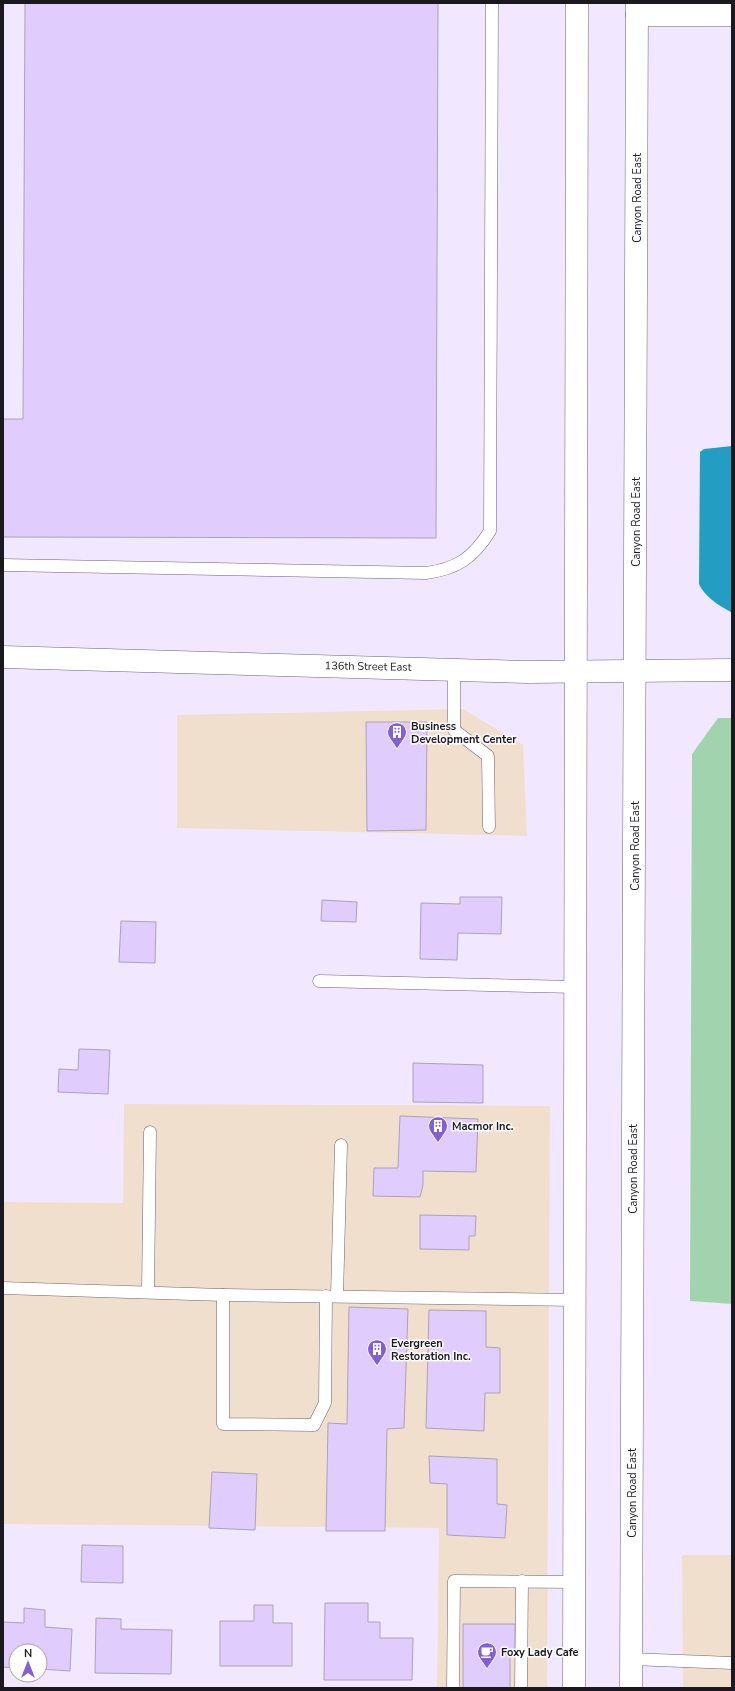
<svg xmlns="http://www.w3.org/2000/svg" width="735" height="1691" viewBox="0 0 735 1691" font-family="'Nunito Sans',sans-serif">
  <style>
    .commercial { fill: #f1dfce }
    .green { fill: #a1d3af }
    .water { fill: #249dc3 }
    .building { fill: #e0cdfd; stroke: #aba2b7 }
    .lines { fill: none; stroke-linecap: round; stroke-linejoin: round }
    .lane-casing { stroke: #6a6275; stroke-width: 13 }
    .street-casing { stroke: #6a6275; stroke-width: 23 }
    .primary-casing { stroke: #6a6275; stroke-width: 23 }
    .lane { stroke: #fff; stroke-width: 12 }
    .street { stroke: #fff; stroke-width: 22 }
    .primary { stroke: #fff; stroke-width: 22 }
    .labels { text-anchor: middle; stroke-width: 3; stroke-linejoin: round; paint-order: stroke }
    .street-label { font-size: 11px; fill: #1b1820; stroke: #fff }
    .poi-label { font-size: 11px; font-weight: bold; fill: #1b1820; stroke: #fff; text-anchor: start }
  </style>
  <rect width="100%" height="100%" fill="#f1e8ff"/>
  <!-- commercial -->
  <g class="commercial">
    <polygon points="463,709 523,745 527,836 177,828 177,715"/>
    <polygon points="124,1104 550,1106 547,1688 437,1688 439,1528 3,1524 3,1202 123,1203"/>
    <polygon points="682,1555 732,1555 732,1688 683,1688"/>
  </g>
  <!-- green -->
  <polygon class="green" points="718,718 732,718 732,1304 690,1301 692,754"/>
  <!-- water -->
  <path class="water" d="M732 446V612H731C719 606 704 596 699 584L700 452 704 449Z"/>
  <!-- building -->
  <g class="building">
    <polygon points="25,3 438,3 436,538 3,537 3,419 23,419"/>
    <polygon points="366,722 427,722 426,830 367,831"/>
    <polygon points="460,897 502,897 501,934 458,933 457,960 420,959 421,903 460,904"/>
    <polygon points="322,900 357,902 356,922 321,921"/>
    <polygon points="121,921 156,922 155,963 119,962"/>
    <polygon points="79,1049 110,1050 108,1094 58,1092 59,1069 78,1070"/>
    <polygon points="413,1063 483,1065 483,1103 413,1102"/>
    <polygon points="400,1116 478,1119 476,1172 423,1171 423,1185 420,1197 373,1196 374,1168 398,1168"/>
    <polygon points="420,1215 476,1216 475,1236 469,1236 469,1250 420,1249"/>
    <polygon points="349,1307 408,1309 404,1428 387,1429 385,1531 326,1531 328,1423 347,1424"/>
    <polygon points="429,1310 486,1311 486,1347 500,1348 500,1393 485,1393 484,1431 426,1428"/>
    <polygon points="429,1456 497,1459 497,1504 507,1505 505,1538 447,1535 447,1484 430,1483"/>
    <polygon points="212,1472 257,1474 255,1530 209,1528"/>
    <polygon points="82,1545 123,1546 123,1583 81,1582"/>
    <polygon points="325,1603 368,1603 368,1622 380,1622 380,1638 413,1638 412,1680 324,1680"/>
    <polygon points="254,1605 273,1605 273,1623 292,1623 292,1666 220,1666 220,1621 254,1621"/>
    <polygon points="24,1608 45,1610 45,1627 72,1629 70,1671 40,1669 40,1651 16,1651 16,1668 3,1667 3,1622 24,1623"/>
    <polygon points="96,1618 121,1619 121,1629 172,1630 171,1674 95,1673"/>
    <polygon points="463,1624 515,1624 515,1649 510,1650 510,1688 463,1688"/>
  </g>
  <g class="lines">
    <!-- lane casing -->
    <g class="lane-casing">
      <g id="lane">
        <path d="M3 565 426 573C457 569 473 558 490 531L492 3"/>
        <polyline points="454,668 454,730 488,756 489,827"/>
        <polyline points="319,981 576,987"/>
        <polyline points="3,1288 223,1295 575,1300"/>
        <polyline points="148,1292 150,1132"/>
        <polyline points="223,1295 223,1424 314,1425 325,1403 326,1296"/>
        <polyline points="337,1296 341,1145"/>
        <polyline points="631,1659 732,1663"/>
        <polyline points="453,1688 454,1581 574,1582"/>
        <polyline points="521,1688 522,1581"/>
      </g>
    </g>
    <!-- street casing -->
    <g class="street-casing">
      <g id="street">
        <polyline points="637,15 732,15"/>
        <polyline points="3,657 527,672 732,670"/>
      </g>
    </g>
    <!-- primary casing -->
    <g class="primary-casing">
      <g id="primary">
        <polyline points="574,1688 577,3"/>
        <polyline points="631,1688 637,3"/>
      </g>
    </g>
    <!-- lane -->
    <use href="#lane" class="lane"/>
    <!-- street -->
    <use href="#street" class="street"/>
    <!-- primary -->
    <use href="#primary" class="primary"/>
  </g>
  <!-- icons -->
  <defs>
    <g id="building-pin" transform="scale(1)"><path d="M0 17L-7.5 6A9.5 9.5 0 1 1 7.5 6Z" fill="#825fd9" stroke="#fff"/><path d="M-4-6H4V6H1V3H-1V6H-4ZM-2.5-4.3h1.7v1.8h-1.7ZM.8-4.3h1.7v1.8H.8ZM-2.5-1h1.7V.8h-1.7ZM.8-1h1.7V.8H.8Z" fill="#fff"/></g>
    <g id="cafe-pin" transform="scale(1)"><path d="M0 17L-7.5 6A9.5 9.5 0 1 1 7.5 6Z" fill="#825fd9" stroke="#fff"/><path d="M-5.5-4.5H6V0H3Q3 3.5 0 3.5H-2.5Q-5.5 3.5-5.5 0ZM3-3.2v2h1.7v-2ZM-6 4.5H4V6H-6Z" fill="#fff"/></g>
  </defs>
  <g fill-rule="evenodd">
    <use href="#building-pin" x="397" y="732"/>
    <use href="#building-pin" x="438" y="1126"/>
    <use href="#building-pin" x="377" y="1349"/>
    <use href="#cafe-pin" x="487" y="1652"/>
  </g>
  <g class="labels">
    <!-- street labels -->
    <g class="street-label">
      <text transform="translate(637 198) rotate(-90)" y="4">Canyon Road East</text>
      <text transform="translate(636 522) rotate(-90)" y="4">Canyon Road East</text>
      <text transform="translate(368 666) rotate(1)" y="4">136th Street East</text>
      <text transform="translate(635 846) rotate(-90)" y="4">Canyon Road East</text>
      <text transform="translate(633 1169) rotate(-90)" y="4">Canyon Road East</text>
      <text transform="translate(632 1493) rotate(-90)" y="4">Canyon Road East</text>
    </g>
    <!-- poi labels -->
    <g class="poi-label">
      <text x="411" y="730">Business<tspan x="411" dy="13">Development Center</tspan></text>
      <text x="452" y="1130">Macmor Inc.</text>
      <text x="391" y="1347">Evergreen<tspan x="391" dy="13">Restoration Inc.</tspan></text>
      <text x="501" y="1656">Foxy Lady Cafe</text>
    </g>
  </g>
  <!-- border -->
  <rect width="735" height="1691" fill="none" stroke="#1b1820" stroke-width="8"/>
  <!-- north arrow -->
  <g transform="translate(28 1663)"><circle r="19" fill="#ffffff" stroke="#a4a3a6"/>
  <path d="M0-3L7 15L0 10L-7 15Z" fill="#825fd9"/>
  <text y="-6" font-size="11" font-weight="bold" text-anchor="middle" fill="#1b1820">N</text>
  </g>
</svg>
